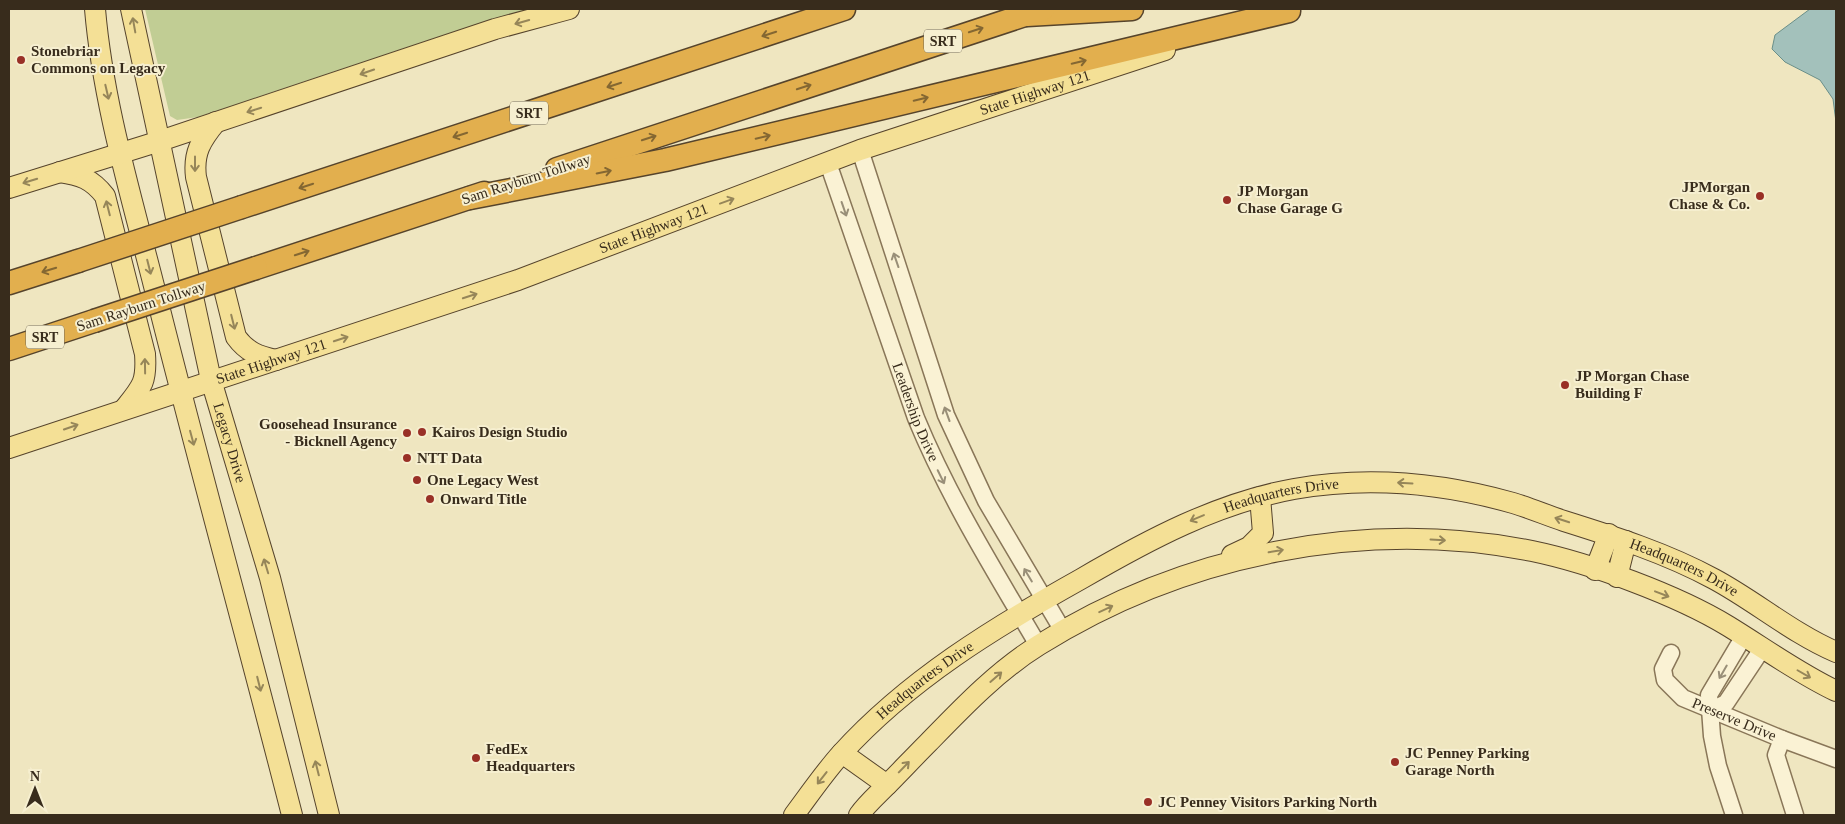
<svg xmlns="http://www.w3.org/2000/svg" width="1845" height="824" viewBox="0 0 1845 824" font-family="Georgia,serif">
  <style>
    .green { fill: #c1cd94 }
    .water { fill: #a3c1bb; stroke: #6a8f89 }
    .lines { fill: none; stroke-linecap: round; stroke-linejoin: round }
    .minor-casing { stroke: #897658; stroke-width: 19 }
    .major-casing { stroke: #56442c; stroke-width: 22 }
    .highway-casing { stroke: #56442c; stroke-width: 25 }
    .minor { stroke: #faf2d4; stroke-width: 16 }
    .major { stroke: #f4e096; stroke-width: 20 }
    .highway { stroke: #e2af4e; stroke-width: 22 }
    .highway-bridge-casing { stroke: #56442c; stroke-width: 25; stroke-linecap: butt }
    .highway-bridge { stroke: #e2af4e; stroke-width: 22 }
    .oneway { stroke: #968659 }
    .oneway2 { stroke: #846732 }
    .oneway3 { stroke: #998f78 }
    .poi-dot { fill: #993026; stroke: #f6efd0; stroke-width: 2 }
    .labels { text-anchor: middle; stroke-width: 4; stroke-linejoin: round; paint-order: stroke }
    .shield { fill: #f6efd0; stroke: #716652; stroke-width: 1 }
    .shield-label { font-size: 14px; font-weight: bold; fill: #382c1c }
    .poi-label { font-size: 15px; font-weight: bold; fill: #382c1c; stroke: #f6efd0; text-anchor: start }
    .street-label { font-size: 15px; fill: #382c1c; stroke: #f6efd0 }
  </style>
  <rect width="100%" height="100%" fill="#efe6c0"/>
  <!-- green -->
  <polygon class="green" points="145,9 535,9 453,32 198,117 177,120 170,116"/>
  <!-- water -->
  <polygon class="water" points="1810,9 1836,9 1836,122 1833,99 1820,80 1785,62 1772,49 1775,35"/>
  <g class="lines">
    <!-- minor casing -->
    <g class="minor-casing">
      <g id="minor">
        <polyline points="860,150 946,415 986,501 1063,631"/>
        <path id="s1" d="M828 163 916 418C949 498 994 570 1038 645"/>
        <path id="s2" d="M1671 653 1663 669 1665 680 1683 698 1782 739 1836 759"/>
        <polyline points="1712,710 1726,703 1762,649"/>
        <polyline points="1782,739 1776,755 1795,815"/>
        <polyline points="1734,815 1718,766 1712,736 1709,695 1744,636"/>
      </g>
    </g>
    <!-- major casing -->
    <g class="major-casing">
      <g id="major">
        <path d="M95 9C103 103 131 195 154 286 198 463 247 638 292 815"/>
        <path id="s3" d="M131 9 211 380 270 578 329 815"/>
        <path d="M216 122C201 140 193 153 196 177L236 337C247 352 258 356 276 360"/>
        <path d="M60 172C80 175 92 179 105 196L145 354C147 382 142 387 125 408"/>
        <polyline points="9,188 160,141 495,29 569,9"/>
        <path id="s4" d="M9 448 518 280 860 150 1165 50"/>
        <polyline points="1232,555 1249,547 1263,533 1260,497"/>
        <polyline points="1595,570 1609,534"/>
        <polyline points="1617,577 1626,541"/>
        <polyline points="842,753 887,785"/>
        <path id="s5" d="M794 815C809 795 824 773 841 754 908 680 995 627 1081 579 1148 540 1217 503 1294 489 1367 476 1442 483 1513 503 1530 508 1546 515 1564 521 1615 537 1666 553 1714 579 1755 601 1792 633 1836 652"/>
        <path d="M859 815C866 805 876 796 885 787 899 773 913 758 928 743 962 708 997 671 1039 645 1184 554 1364 518 1532 551 1590 563 1677 595 1728 626 1764 648 1798 673 1836 691"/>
      </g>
    </g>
    <!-- highway casing -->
    <g class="highway-casing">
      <g id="highway">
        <polyline points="1027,15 1132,9"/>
        <polyline points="557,169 1043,9"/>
        <polyline points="470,198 665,160 1289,11"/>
        <polyline points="242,207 844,9"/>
        <polyline points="256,268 484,193"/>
        <polyline points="9,283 78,261"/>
        <polyline points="9,349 94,321"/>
      </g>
    </g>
    <!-- minor -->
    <use href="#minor" class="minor"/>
    <!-- major -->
    <use href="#major" class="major"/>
    <!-- highway -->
    <use href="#highway" class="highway"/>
    <!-- highway-bridge casing -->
    <g class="highway-bridge-casing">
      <g id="highway-bridge">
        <polyline points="78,261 242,207"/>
        <polyline points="94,321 256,268"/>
      </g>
    </g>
    <!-- highway-bridge -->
    <use href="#highway-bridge" class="highway-bridge"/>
  </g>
  <!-- one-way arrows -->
  <defs><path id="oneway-shaft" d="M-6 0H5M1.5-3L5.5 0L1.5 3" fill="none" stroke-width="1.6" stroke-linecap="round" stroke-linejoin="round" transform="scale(1.25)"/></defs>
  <g class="oneway">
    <use href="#oneway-shaft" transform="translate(522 22) rotate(164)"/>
    <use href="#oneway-shaft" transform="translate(134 25) rotate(-100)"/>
    <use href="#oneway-shaft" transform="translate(367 72) rotate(161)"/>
    <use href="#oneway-shaft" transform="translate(107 92) rotate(77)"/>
    <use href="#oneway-shaft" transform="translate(254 110) rotate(162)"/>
    <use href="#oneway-shaft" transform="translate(195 164) rotate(90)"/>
    <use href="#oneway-shaft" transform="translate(30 181) rotate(163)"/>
    <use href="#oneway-shaft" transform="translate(727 201) rotate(-20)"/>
    <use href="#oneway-shaft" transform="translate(108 208) rotate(-104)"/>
    <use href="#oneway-shaft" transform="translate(149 267) rotate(76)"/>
    <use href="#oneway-shaft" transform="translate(470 296) rotate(-18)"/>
    <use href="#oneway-shaft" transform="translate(233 322) rotate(76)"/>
    <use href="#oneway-shaft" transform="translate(341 339) rotate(-18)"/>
    <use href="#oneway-shaft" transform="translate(145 366) rotate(-91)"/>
    <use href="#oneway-shaft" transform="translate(71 427) rotate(-19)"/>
    <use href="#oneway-shaft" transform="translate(192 438) rotate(75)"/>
    <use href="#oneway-shaft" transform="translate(1405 483) rotate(-177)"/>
    <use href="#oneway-shaft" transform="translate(1197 518) rotate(157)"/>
    <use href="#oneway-shaft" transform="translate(1562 520) rotate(-162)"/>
    <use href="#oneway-shaft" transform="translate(1438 540) rotate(3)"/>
    <use href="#oneway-shaft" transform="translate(1276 551) rotate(-10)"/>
    <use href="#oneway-shaft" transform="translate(266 566) rotate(-107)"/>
    <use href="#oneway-shaft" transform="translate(1662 594) rotate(21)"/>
    <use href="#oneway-shaft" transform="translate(1106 609) rotate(-25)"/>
    <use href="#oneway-shaft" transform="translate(1804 674) rotate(30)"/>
    <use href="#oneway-shaft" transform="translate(996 677) rotate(-41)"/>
    <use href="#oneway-shaft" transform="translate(259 684) rotate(76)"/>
    <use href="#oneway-shaft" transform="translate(904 767) rotate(-46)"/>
    <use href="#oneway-shaft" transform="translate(317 768) rotate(-104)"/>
    <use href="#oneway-shaft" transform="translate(822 778) rotate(128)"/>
  </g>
  <g class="oneway2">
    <use href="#oneway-shaft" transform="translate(976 30) rotate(-18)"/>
    <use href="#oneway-shaft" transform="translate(769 34) rotate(162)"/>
    <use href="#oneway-shaft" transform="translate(1079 62) rotate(-13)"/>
    <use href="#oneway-shaft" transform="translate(614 85) rotate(162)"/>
    <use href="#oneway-shaft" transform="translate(804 87) rotate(-18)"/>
    <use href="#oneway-shaft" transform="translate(921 99) rotate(-13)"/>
    <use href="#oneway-shaft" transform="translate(460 135) rotate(162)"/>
    <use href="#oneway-shaft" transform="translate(763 137) rotate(-13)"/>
    <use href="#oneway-shaft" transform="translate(649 138) rotate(-18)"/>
    <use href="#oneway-shaft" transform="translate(604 172) rotate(-11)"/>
    <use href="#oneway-shaft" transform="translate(306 186) rotate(162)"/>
    <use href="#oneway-shaft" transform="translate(302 253) rotate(-18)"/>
    <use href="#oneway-shaft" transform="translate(49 270) rotate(163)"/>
  </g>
  <g class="oneway3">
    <use href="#oneway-shaft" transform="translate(844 209) rotate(71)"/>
    <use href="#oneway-shaft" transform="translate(896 260) rotate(-109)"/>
    <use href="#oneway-shaft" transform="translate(947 414) rotate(-110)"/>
    <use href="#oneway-shaft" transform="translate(941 477) rotate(64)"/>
    <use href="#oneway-shaft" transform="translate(1028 575) rotate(-121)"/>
    <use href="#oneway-shaft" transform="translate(1723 672) rotate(120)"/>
  </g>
  <!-- markers -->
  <g class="poi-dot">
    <circle cx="21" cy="60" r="5"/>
    <circle cx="1760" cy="196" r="5"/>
    <circle cx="1227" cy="200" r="5"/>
    <circle cx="1565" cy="385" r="5"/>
    <circle cx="422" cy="432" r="5"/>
    <circle cx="407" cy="433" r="5"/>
    <circle cx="407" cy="458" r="5"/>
    <circle cx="417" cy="480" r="5"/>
    <circle cx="430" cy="499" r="5"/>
    <circle cx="476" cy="758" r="5"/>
    <circle cx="1395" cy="762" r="5"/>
    <circle cx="1148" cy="802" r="5"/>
  </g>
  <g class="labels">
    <!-- shield labels -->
    <g class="shield">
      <rect x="924" y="29.5" width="38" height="23" rx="4"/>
      <rect x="510" y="101.5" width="38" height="23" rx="4"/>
      <rect x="26" y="325.5" width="38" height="23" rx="4"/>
    </g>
    <g class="shield-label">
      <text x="943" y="46">SRT</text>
      <text x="529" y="118">SRT</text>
      <text x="45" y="342">SRT</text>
    </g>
    <!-- poi labels -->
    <g class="poi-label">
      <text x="31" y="56">Stonebriar<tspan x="31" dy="17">Commons on Legacy</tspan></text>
      <text x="1750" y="192" text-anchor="end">JPMorgan<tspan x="1750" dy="17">Chase &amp; Co.</tspan></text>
      <text x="1237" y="196">JP Morgan<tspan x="1237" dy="17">Chase Garage G</tspan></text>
      <text x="1575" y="381">JP Morgan Chase<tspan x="1575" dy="17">Building F</tspan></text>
      <text x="397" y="429" text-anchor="end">Goosehead Insurance<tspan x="397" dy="17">- Bicknell Agency</tspan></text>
      <text x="432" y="437">Kairos Design Studio</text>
      <text x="417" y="463">NTT Data</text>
      <text x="427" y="485">One Legacy West</text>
      <text x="440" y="504">Onward Title</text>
      <text x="486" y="754">FedEx<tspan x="486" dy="17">Headquarters</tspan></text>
      <text x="1405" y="758">JC Penney Parking<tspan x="1405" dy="17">Garage North</tspan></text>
      <text x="1158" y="807">JC Penney Visitors Parking North</text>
    </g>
    <!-- street labels -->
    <g class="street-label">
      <text dy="5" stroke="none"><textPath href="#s4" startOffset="1086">State Highway 121</textPath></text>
      <text transform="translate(526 179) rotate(-18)" y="5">Sam Rayburn Tollway</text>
      <text dy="5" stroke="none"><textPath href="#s4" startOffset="681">State Highway 121</textPath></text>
      <text transform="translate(141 306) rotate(-18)" y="5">Sam Rayburn Tollway</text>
      <text dy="5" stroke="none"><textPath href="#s4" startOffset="276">State Highway 121</textPath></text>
      <text dy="5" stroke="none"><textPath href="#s1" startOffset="264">Leadership Drive</textPath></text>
      <text dy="5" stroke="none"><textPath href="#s3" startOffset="445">Legacy Drive</textPath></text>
      <text dy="5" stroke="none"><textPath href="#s5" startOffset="594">Headquarters Drive</textPath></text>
      <text dy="5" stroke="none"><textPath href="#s5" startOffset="1012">Headquarters Drive</textPath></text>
      <text dy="5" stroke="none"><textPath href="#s5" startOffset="189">Headquarters Drive</textPath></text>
      <text dy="5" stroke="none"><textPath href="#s2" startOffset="110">Preserve Drive</textPath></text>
    </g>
  </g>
  <!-- border -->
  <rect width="1845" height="824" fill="none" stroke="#382c1c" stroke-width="20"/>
  <!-- north arrow -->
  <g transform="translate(35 789)" stroke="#f6efd0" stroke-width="4" paint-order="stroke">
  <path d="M0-4L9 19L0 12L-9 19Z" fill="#382c1c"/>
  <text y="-8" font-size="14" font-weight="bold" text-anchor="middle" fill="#382c1c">N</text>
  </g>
</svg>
